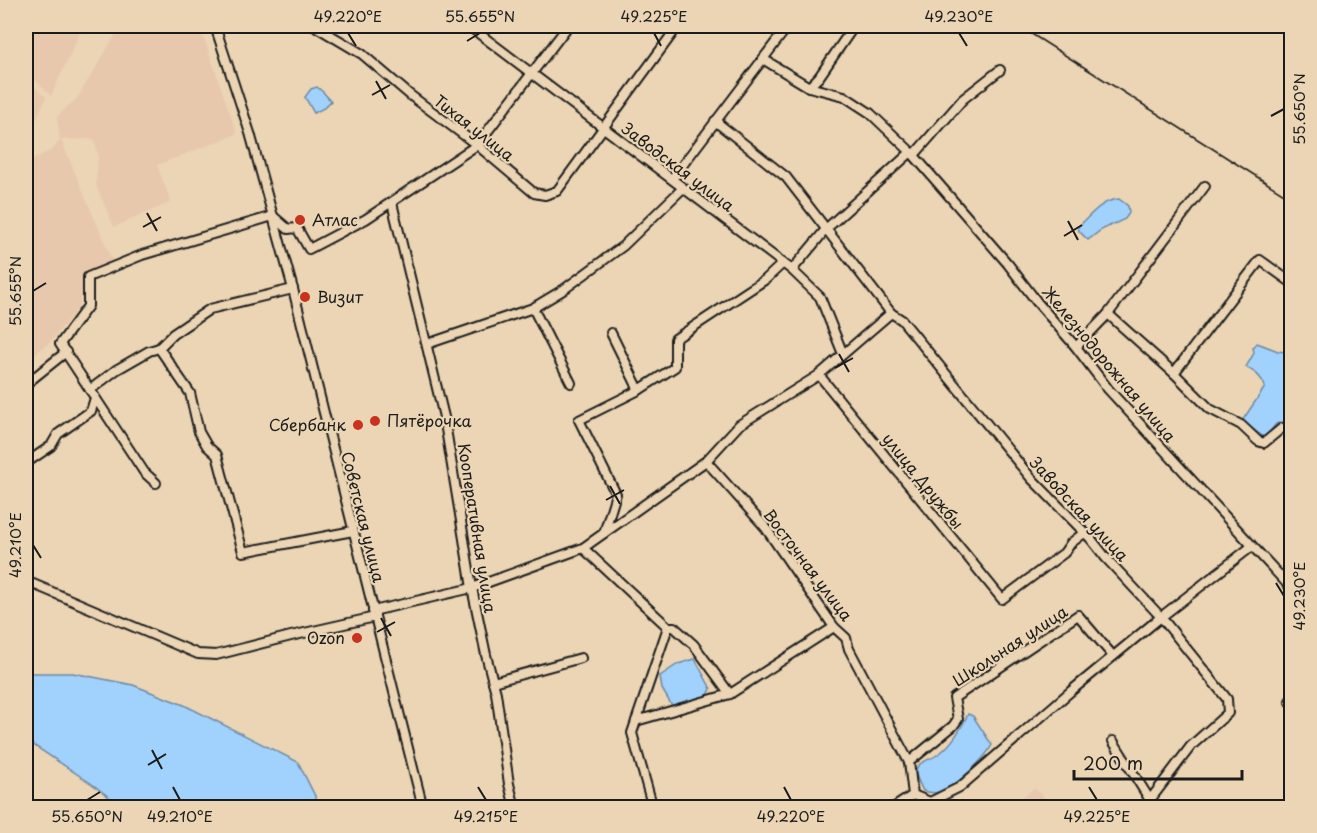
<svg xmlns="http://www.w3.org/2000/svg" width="1317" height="833" viewBox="0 0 1317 833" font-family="'Playpen Sans',sans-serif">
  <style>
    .built { fill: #e8c8ad }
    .water { fill: #a1d1fd; stroke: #6c89a3; stroke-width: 1.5 }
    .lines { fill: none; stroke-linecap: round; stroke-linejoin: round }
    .minor-casing { stroke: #1c1c1c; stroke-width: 12 }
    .minor { stroke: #ebd5b4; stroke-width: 8 }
    .rail { stroke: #1c1c1c; stroke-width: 1.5 }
    .ticks { fill: none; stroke: #1c1c1c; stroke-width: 2 }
    .poi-dot { fill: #c8321e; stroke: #ebd5b4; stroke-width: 2 }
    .labels { text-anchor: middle; stroke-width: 4.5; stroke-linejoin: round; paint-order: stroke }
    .street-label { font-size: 16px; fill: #1c1c1c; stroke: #ebd5b4 }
    .poi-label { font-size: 16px; fill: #1c1c1c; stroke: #ebd5b4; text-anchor: start }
    .neatline { fill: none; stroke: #1c1c1c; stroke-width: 2 }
    .ticks-label { font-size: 15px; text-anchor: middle; fill: #1c1c1c }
  </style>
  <rect width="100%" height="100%" fill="#ebd5b4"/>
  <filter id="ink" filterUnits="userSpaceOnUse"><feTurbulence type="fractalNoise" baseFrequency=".0167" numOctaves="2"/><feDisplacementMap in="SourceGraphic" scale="12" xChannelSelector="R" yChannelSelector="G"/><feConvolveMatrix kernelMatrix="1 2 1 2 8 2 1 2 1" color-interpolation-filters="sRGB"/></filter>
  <g filter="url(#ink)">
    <!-- built -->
    <g class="built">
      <polygon points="26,26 83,26 51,96 26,71"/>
      <polygon points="121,26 200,26 237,134 157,165 171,202 114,227 96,185 98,155 94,139 61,140 113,262 84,277 79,307 49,343 26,362 26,163 53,149 60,140 57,117 78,97"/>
      <polygon points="26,80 46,97 36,120 26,134"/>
      <polygon points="1034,788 1055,807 1010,807"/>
    </g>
    <!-- water -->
    <g class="water">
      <polygon points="317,87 323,92 331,101 324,108 314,113 305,97 311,89"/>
      <path d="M1119 199 1128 206 1129 213 1125 219 1101 230 1088 240 1079 231 1078 227C1092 214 1100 201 1119 199Z"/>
      <path d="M1257 343 1278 351 1291 353V429L1283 422 1276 424 1265 438 1242 421 1265 387C1262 377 1255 372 1246 367L1254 353 1253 347Z"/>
      <polygon points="695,659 711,689 708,695 685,705 672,706 662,689 660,676 678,664"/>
      <polygon points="32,673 73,673 133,685 184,705 298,762 315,796 316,807 122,807 92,784 26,740 26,676"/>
      <path d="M968 714 973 716 992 745C985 759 957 785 942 791 936 794 930 793 923 791 921 786 916 778 916 773 915 762 930 760 937 755 951 746 961 729 968 714Z"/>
    </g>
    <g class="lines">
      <!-- minor casing -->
      <g class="minor-casing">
        <g id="minor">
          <polyline points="215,26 250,133 293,289 423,808"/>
          <polyline points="315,26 362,54 410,95 477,145 534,193 545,195 557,191 678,26"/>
          <polyline points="469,26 792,270 820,297 843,354"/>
          <polyline points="854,26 819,77 809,87 844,96 870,113 911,152 1008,264 1037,302 1076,347 1108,389 1292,589"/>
          <polyline points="763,59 809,87"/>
          <polyline points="715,121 786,177 891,313 902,320 1031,478 1091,539 1106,558 1161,617 1227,699 1228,713 1191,746 1150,800 1151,808"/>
          <polyline points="672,179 788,26"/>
          <polyline points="392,203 444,417 472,588 486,655 496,693 509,784 515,808"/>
          <polyline points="274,217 288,229 297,228 309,249 366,219 477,145 568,26"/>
          <polyline points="792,270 827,228 911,152 915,154 963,99 1000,70"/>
          <polyline points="533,308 571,383"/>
          <polyline points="1108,314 1174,373 1210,409 1241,425 1258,441 1264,443 1282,428 1286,429 1292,434"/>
          <polyline points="611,333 639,390"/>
          <polyline points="427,344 533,308 563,290 623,246 683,188"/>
          <polyline points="1076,347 1108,314 1205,186"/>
          <polyline points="159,348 190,393 199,432 207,446 217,455 243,552 353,531"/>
          <polyline points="1174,373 1260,260 1292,283"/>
          <polyline points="819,375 1002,599 1064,553 1071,543 1084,533"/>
          <polyline points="26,384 66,352"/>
          <polyline points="90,390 116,370 149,351 159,348 173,334 210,309 293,289"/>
          <polyline points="706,461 765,527 834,627 846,638 849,649 909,762 913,795"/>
          <polyline points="26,463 51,446 58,434 91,411 95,398"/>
          <polyline points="156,483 144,472 60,344 88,306 88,277 142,255 273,216"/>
          <polyline points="604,533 616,494 579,420 639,390 675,367 675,339 766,279 783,263"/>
          <polyline points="583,548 668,627 632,733 653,808"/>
          <polyline points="26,581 198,654 216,655 291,636 375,617"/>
          <polyline points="373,611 472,588 583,548 706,461 739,425 819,375 891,313"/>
          <polyline points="668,627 674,627 694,645 730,694"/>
          <polyline points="493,682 581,658"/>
          <polyline points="1290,701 1292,702"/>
          <polyline points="636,721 730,694 834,627"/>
          <polyline points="1113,741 1150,800"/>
          <polyline points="909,762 953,726 958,719 954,698 1078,615 1113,656"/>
          <polyline points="913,795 930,802 960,787 1071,691 1161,617 1251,547"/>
          <polyline points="893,808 913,795"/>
        </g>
      </g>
      <!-- minor -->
      <use href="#minor" class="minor"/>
      <!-- rail -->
      <polyline class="rail" points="1019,26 1292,199"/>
    </g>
  </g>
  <!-- ticks -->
  <path class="ticks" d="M348 33 356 46M654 33 661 46M959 33 967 46M467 41 480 33M376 81 386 99M372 95 390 85M1271 116 1284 109M147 213 157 231M1068 221 1078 240M143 227 161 217M1064 236 1082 225M33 291 46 283M839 354 849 372M835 368 853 358M610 486 620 504M606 500 624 490M33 545 41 558M1276 583 1284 596M381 618 391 636M377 632 395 622M152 750 162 769M148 765 166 754M173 787 180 800M478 787 486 800M784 787 791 800M1089 787 1097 800M87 800 100 792"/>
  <!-- markers -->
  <g class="poi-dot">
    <circle cx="300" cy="220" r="6"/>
    <circle cx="305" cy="297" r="6"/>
    <circle cx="375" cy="421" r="6"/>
    <circle cx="358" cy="425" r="6"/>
    <circle cx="357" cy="638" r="6"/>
  </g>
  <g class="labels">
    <!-- street labels -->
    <g class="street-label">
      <text transform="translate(474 128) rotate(38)" y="6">Тихая улица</text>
      <text transform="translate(678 167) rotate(37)" y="6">Заводская улица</text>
      <text transform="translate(1109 364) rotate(50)" y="6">Железнодорожная улица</text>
      <text transform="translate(923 481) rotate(51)" y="6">улица Дружбы</text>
      <text transform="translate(1079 509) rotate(47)" y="6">Заводская улица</text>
      <text transform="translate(363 517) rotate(76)" y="6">Советская улица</text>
      <text transform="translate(477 528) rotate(81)" y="6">Кооперативная улица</text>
      <text transform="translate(808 565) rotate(53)" y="6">Восточная улица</text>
      <text transform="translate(1010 646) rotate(-33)" y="6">Школьная улица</text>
    </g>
    <!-- poi labels -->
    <g class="poi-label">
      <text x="312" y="226">Атлас</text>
      <text x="317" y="303">Визит</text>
      <text x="387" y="427">Пятёрочка</text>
      <text x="346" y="431" text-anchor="end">Сбербанк</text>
      <text x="345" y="644" text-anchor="end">Ozon</text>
    </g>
  </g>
  <!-- margin -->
  <rect width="1317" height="833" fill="none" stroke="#ebd5b4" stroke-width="66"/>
  <!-- scale -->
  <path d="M1074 770v9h168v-9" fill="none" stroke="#1c1c1c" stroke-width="3"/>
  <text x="1083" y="770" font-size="18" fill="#1c1c1c" stroke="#ebd5b4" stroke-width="4.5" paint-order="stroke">200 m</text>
  <rect x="33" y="33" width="1251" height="767" class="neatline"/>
  <g class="ticks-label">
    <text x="348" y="22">49.220°E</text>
    <text x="480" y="22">55.655°N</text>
    <text x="654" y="22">49.225°E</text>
    <text x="959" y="22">49.230°E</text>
    <text transform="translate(1300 109) rotate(-90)" y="5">55.650°N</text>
    <text transform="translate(16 291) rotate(-90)" y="5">55.655°N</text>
    <text transform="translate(16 545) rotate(-90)" y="5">49.210°E</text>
    <text transform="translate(1300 596) rotate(-90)" y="5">49.230°E</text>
    <text x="87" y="822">55.650°N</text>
    <text x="180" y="822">49.210°E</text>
    <text x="486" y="822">49.215°E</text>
    <text x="791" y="822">49.220°E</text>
    <text x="1097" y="822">49.225°E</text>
  </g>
</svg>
